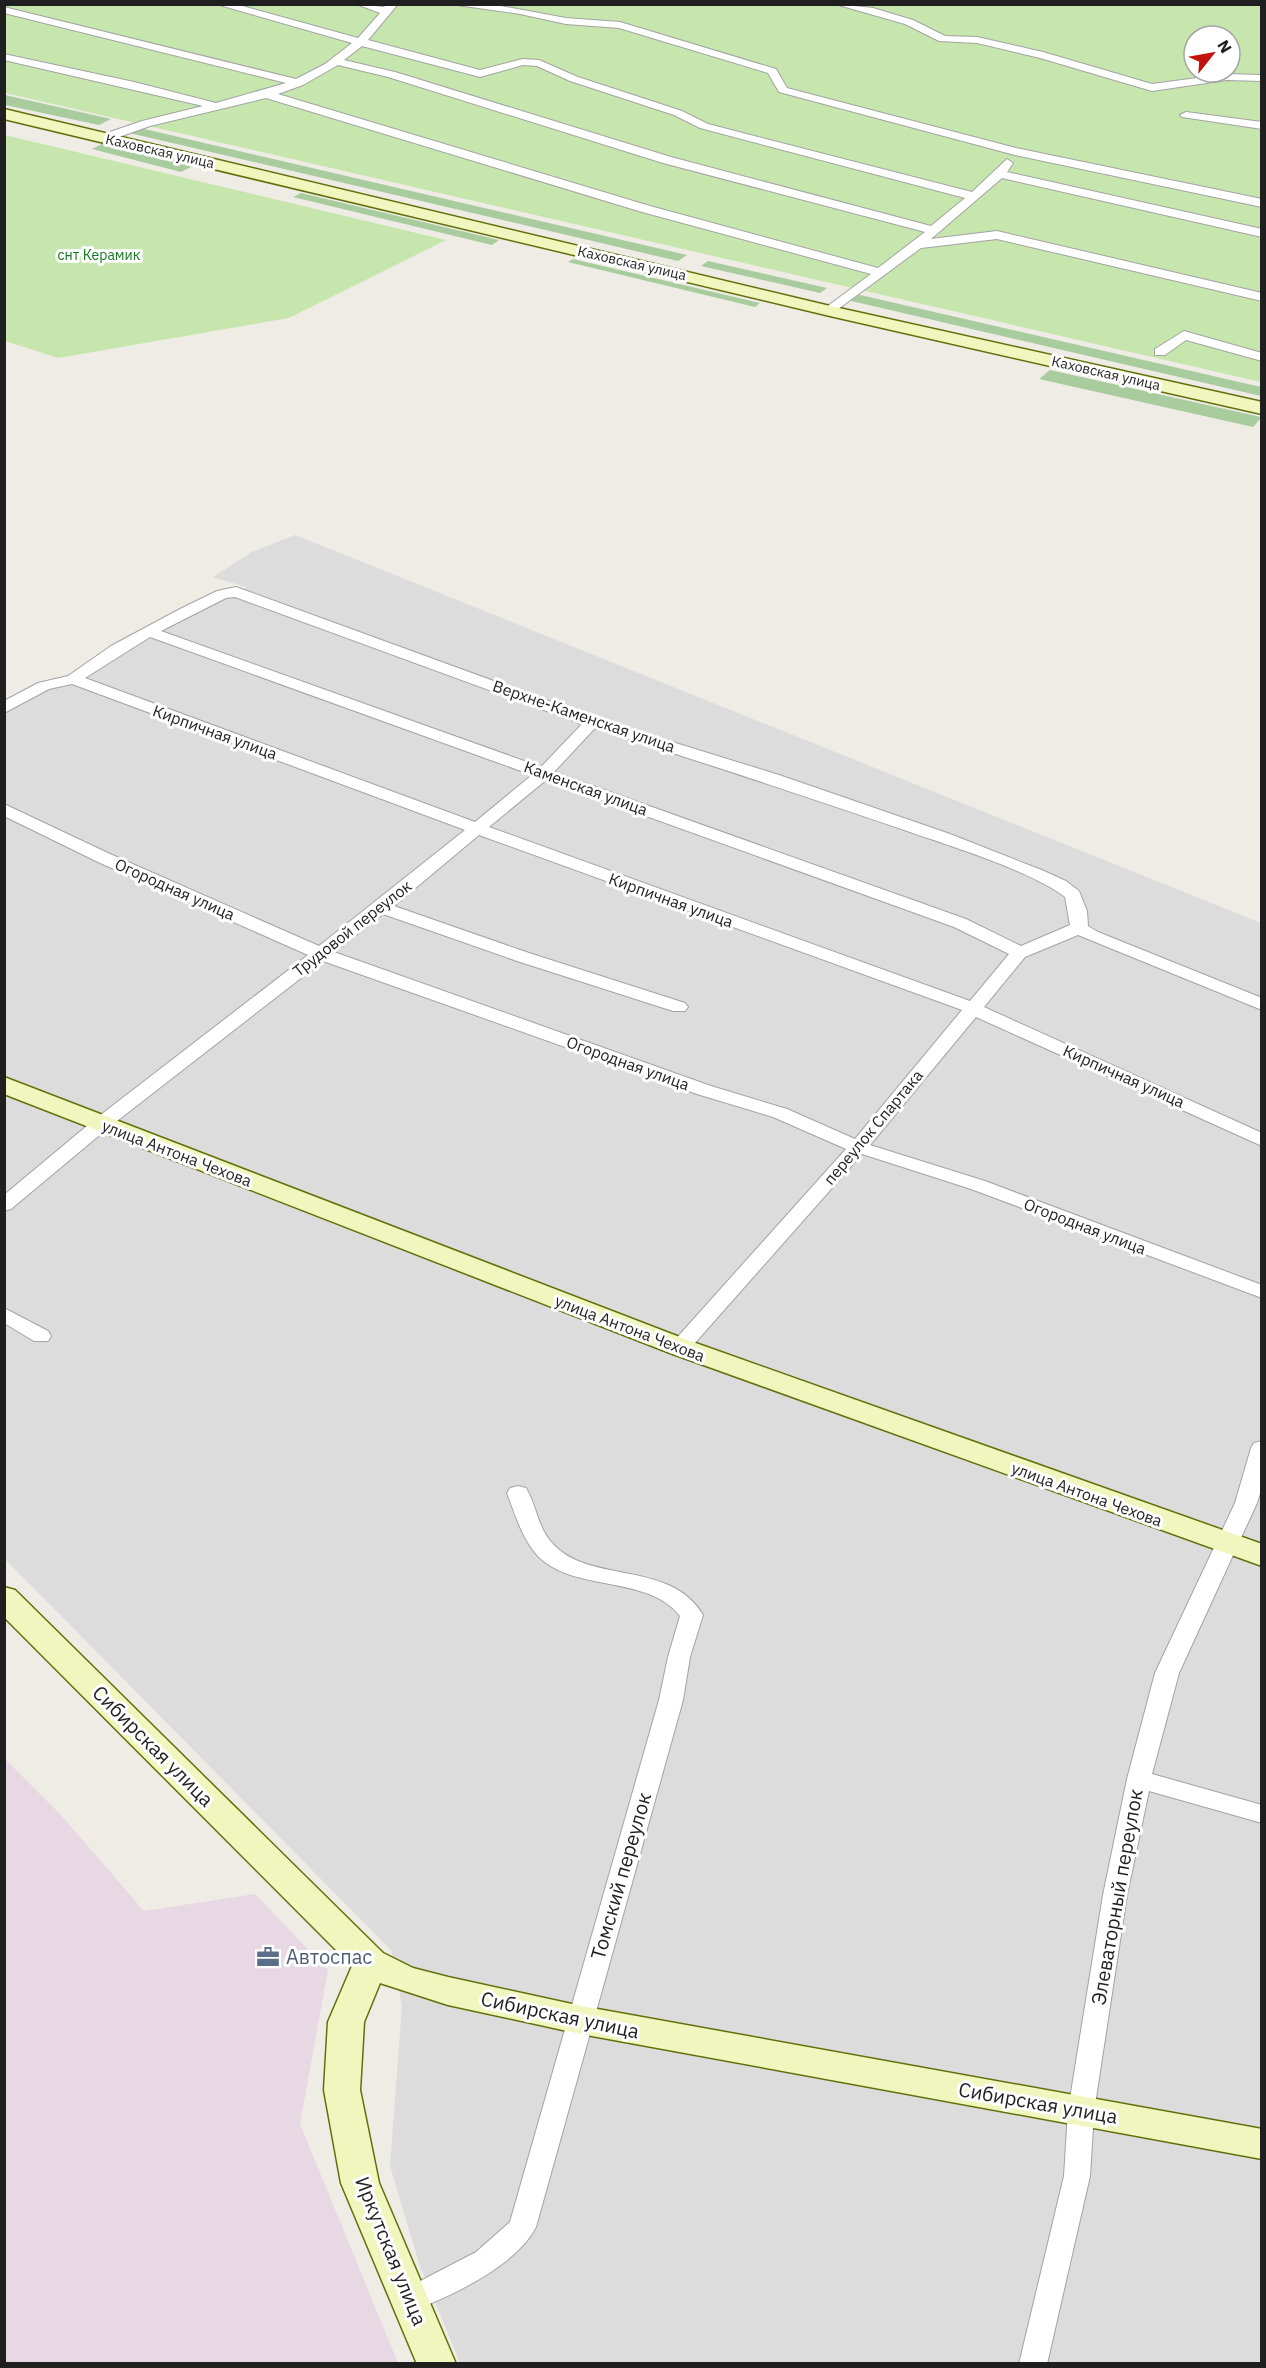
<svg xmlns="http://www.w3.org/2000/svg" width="1266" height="2368" viewBox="0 0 1266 2368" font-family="'IBM Plex Sans',sans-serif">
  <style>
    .residential { fill: #dddcdc }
    .industrial { fill: #e8d8e4 }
    .grass { fill: #c7e6ae; fill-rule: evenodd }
    .forest { fill: #a8cc9d }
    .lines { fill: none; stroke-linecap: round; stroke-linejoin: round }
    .street-casing { stroke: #a3a3a3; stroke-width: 2 }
    .secondary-casing { stroke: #61700b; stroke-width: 3 }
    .street { fill: #fff; fill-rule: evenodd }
    .secondary { fill: #f0f6bd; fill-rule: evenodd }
    .labels { text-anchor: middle; stroke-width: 6; stroke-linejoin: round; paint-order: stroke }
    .far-street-label { font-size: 14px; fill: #1f1f1f; stroke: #fff }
    .far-park-label { font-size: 14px; fill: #12771f; stroke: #fff }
    .street-label { font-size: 16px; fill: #1f1f1f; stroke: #fff }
    .near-street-label { font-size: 20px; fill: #1f1f1f; stroke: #fff }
    .near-service-label { font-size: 20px; fill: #4e5e75; stroke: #fff; text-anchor: start }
  </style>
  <rect width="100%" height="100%" fill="#efece6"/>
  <!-- residential -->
  <polygon class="residential" points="295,535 1261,923 1261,2363 460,2363 419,2263 390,2166 402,2006 391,1950 5,1559 4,710 153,631 240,592 246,587 213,577 252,552"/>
  <!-- industrial -->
  <polygon class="industrial" points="4,1758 60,1814 144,1911 255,1894 328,1970 300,2124 398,2363 5,2363"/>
  <!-- grass -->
  <g class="grass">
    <path d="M5 5H1261V382L5 93ZM1194 36H1230V72H1194Z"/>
    <polygon points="5,135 446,240 289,318 58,358 5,341"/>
  </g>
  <!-- forest -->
  <g class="forest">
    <polygon points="5,95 111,119 99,125 5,105"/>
    <polygon points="136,127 687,255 678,261 125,132"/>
    <polygon points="104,143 193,166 181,172 92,149"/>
    <polygon points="301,193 499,240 492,245 293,197"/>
    <polygon points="573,259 760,303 755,307 568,262"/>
    <polygon points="708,261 827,288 820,293 701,266"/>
    <polygon points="856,294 1261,387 1261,396 847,300"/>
    <polygon points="1050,370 1261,417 1261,418 1253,427 1039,379"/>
  </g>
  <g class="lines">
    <!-- street casing -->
    <g class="street-casing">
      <g id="street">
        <path d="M216 4H235L358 38 380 13 356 4 384 7 387 4H398L368 40 480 70 523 59 539 60 578 77 682 111 708 124 972 192 1007 159 1013 163 1007 172 1262 229V237L1002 178 931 239 997 231 1262 293V301L997 239 921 248 830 315 825 314V308L871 274 642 212 266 98 150 126 105 142 101 141V135L142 121 203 106 4 60V54L134 82 216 103 286 83 4 13V7L296 79 325 64 352 43ZM362 46 480 77 523 65 537 66 570 81 674 115 700 128 965 198 931 226 671 157 395 72 344 60ZM338 65 388 77 663 163 925 232 878 268 650 206 278 94 303 85Z"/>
        <polygon points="450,4 490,4 566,18 620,22 776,69 787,88 1016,148 1262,199 1262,207 1015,155 779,92 768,73 619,28 566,24 520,14"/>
        <polygon points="835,4 873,8 913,20 945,36 977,37 1043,52 1152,84 1227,74 1262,75 1262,81 1227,80 1152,91 1040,58 977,43 939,41 905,24"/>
        <polygon points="1186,112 1262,122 1262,129 1182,117 1180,115"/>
        <polygon points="1184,331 1262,353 1262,361 1186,340 1165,355 1155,355 1155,349"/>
        <path d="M236 587 598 719 779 775 950 834 1044 871 1066 881 1079 891 1087 911 1088 926 1098 932 1262 998V1010L1078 935 1025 957 984 1007 1262 1133V1146L976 1017 870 1145 985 1181 1262 1285V1298L971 1189 862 1154 687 1352H673L670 1347 673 1342 846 1149 773 1117 697 1094 323 961 108 1128 11 1209 4 1211V1195L94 1120 308 955 98 862 4 816V804L110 854 319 946 465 830 72 684 49 689 4 713V701L38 683 68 676 111 646 180 609 217 591ZM235 597 582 724 541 767 161 631 226 598ZM150 637 532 775 475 822 85 678ZM595 728C701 762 806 796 910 832 953 847 1031 871 1065 897L1070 925 1021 946 966 919 554 772ZM546 780 954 927 1009 954 970 1001 489 827ZM479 835 962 1010 855 1139 787 1109 711 1086 334 952 383 914 517 961 673 1011H685L688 1007 685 1003 529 953 394 906Z"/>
        <polygon points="4,1308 48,1331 51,1336 48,1341 34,1341 4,1323"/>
        <polygon points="1262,1441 1262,1487 1257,1503 1179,1673 1152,1774 1262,1805 1262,1823 1149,1791 1127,1895 1094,2111 1090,2176 1047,2364 1019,2364 1064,2176 1068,2111 1103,1895 1127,1779 1155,1673 1235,1503 1251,1448 1254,1443"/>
        <path d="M518 1486 526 1488C537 1506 538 1530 554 1545 591 1584 671 1560 703 1615L690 1657 683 1700 536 2227C516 2266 450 2297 411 2311L401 2307 397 2299 401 2291 476 2252 510 2222 659 1700 668 1657 680 1616C648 1574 572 1593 537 1555 522 1538 515 1514 507 1493L510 1488Z"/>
      </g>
    </g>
    <!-- secondary casing -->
    <g class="secondary-casing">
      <g id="secondary">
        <polygon points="4,109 830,306 1262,402 1262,414 830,316 4,119"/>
        <polygon points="4,1077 690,1341 1262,1544 1262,1566 670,1353 4,1094"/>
        <polygon points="4,1587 15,1590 383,1953 413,1968 448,1977 581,2006 1262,2129 1262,2159 581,2034 448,2005 380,1983 364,2022 360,2090 379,2183 456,2364 417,2364 341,2183 324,2090 328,2022 352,1966 4,1617"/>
      </g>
    </g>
    <!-- street -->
    <use href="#street" class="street"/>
    <!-- secondary -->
    <use href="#secondary" class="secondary"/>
  </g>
  <!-- icons -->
  <defs>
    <g id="office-bare" transform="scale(1.8)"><path d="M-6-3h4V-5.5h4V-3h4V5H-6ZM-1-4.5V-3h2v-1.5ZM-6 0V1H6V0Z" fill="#5c6f8a" stroke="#fff" stroke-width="2.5" paint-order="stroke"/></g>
  </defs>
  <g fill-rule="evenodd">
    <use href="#office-bare" x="268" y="1957"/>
  </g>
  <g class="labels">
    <!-- far-street labels -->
    <g class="far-street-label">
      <text transform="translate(160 151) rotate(13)" y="5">Каховская улица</text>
      <text transform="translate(632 263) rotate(13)" y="5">Каховская улица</text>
      <text transform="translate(1106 373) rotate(13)" y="5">Каховская улица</text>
    </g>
    <!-- far-park labels -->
    <g class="far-park-label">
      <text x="99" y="260">снт Керамик</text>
    </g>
    <!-- street labels -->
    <g class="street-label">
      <text transform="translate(584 716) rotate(19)" y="6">Верхне-Каменская улица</text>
      <text transform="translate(215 732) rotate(20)" y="6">Кирпичная улица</text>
      <text transform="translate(586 788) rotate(20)" y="6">Каменская улица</text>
      <text transform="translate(175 889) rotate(24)" y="6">Огородная улица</text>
      <text transform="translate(671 900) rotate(20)" y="6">Кирпичная улица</text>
      <text transform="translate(352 928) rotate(-38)" y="6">Трудовой переулок</text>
      <text transform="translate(628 1063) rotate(20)" y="6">Огородная улица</text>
      <text transform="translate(1124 1076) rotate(24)" y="6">Кирпичная улица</text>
      <text transform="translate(873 1127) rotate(-50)" y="6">переулок Спартака</text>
      <text transform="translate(177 1153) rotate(21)" y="6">улица Антона Чехова</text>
      <text transform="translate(1085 1226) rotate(21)" y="6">Огородная улица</text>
      <text transform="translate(630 1328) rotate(21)" y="6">улица Антона Чехова</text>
      <text transform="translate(1087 1494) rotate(20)" y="6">улица Антона Чехова</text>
    </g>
    <!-- near-street labels -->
    <g class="near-street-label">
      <text transform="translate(153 1746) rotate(45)" y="7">Сибирская улица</text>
      <text transform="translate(621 1876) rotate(-74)" y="7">Томский переулок</text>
      <text transform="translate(1117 1897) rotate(-80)" y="7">Элеваторный переулок</text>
      <text transform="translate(560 2015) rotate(12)" y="7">Сибирская улица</text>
      <text transform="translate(1038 2103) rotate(10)" y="7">Сибирская улица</text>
      <text transform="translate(391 2251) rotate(68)" y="7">Иркутская улица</text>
    </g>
    <!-- near-service labels -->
    <g class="near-service-label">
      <text x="286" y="1964">Автоспас</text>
    </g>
  </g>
  <!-- border -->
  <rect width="1266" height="2368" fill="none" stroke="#1f1f1f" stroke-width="12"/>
  <!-- north arrow -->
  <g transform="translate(1212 54) rotate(59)"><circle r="28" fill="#ffffff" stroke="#a5a5a5" stroke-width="1.5"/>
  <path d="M0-4.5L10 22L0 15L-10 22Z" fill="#c2140c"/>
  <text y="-9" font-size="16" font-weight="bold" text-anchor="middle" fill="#1f1f1f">N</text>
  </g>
</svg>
